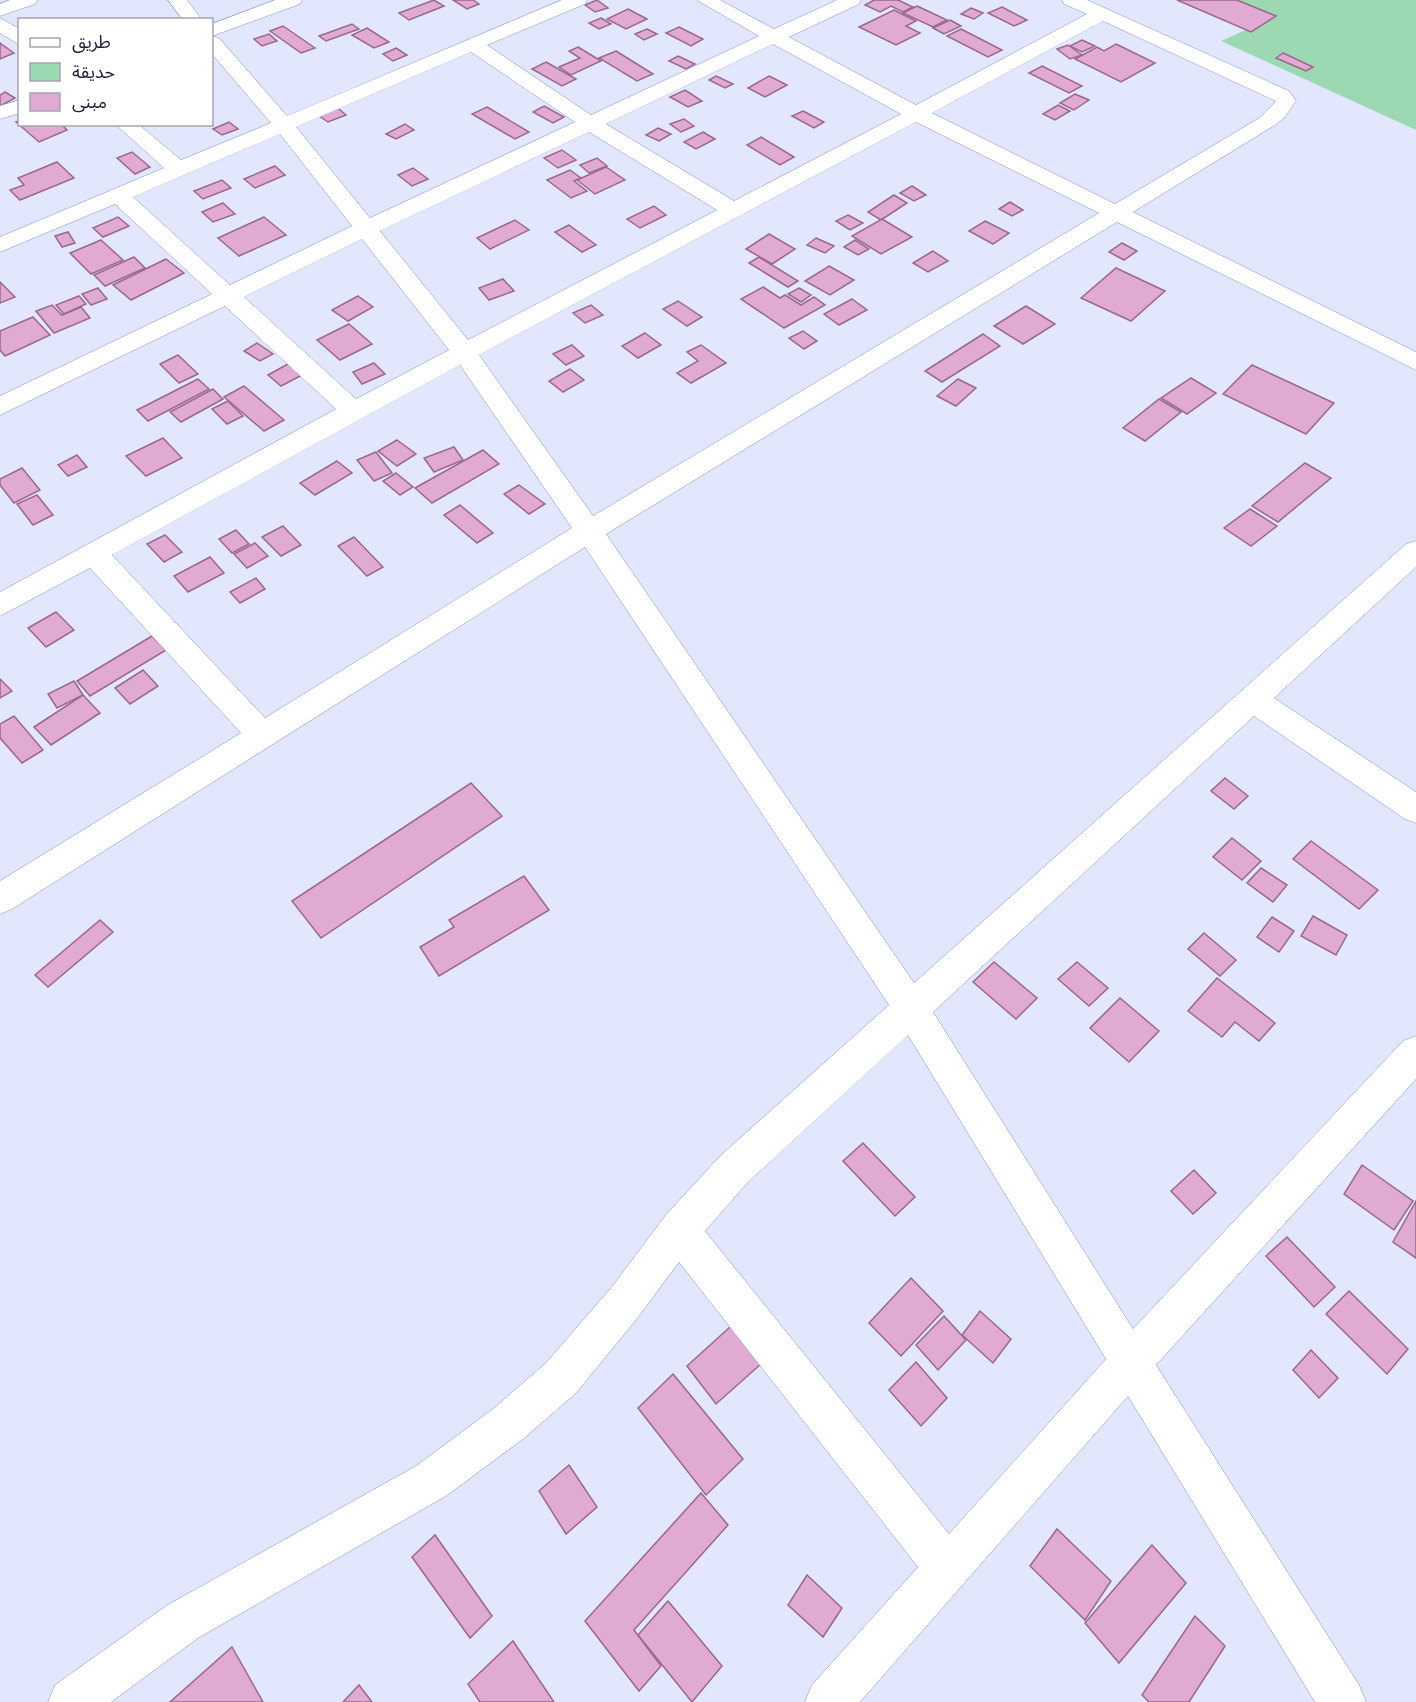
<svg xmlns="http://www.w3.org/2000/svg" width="1416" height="1702" viewBox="0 0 1416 1702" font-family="Roboto,'Noto Sans Arabic',sans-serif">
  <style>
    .green { fill: #9cd9b2 }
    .building { fill: #e0aad2; stroke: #9a688d; stroke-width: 1.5 }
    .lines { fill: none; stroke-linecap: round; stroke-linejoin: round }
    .street-casing { stroke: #848dc4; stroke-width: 1 }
    .street { fill: #fff; fill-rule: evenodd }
  </style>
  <rect width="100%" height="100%" fill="#e2e7fe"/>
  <!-- green -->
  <polygon class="green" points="1183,0 1416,0 1416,130 1221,41 1248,29"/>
  <!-- building -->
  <g class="building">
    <polygon points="434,0 444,6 409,20 399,13"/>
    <polygon points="453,0 473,0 479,4 467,9"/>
    <polygon points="597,0 608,8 595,12 585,5"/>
    <polygon points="874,0 898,0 913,7 903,12 891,6 880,12 865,5"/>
    <polygon points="1177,0 1237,0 1276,16 1251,32"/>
    <polygon points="917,6 947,20 933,27 903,13"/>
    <polygon points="1002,7 1027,20 1014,26 988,13"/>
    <polygon points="971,8 983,13 974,19 961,14"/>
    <polygon points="628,9 647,19 626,29 607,19"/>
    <polygon points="894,10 916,21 906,26 920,33 896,45 859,27"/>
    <polygon points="601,18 611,24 599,29 589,23"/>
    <polygon points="950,20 961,26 944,34 933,28"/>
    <polygon points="352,24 359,29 326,41 319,36"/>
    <polygon points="283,26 315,48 301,53 270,31"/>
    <polygon points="679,27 703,39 691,46 666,33"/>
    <polygon points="367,28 389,42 374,48 352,35"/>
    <polygon points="647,29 657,34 644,40 635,34"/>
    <polygon points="961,29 1002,50 988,57 947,36"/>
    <polygon points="269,34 277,41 262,46 254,39"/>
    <polygon points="1082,40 1095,46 1082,52 1070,46"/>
    <polygon points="0,43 14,53 0,59"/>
    <polygon points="1116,44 1155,63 1121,82 1075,59 1097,47 1104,51"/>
    <polygon points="1068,45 1082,55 1070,59 1057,49"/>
    <polygon points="578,47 601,61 571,75 559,67 580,58 569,51"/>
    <polygon points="396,48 407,55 393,61 383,54"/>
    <polygon points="616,51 653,74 637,81 599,58"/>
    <polygon points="1283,53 1313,67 1306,71 1276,58"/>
    <polygon points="678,56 695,64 686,69 669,61"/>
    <polygon points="546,62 576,79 562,86 532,69"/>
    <polygon points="1042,66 1082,86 1069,93 1029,73"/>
    <polygon points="716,76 733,84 725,88 709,80"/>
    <polygon points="769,76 787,85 765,97 748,88"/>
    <polygon points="685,90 702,101 688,107 670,97"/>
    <polygon points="5,92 15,98 0,106 0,95"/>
    <polygon points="1075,94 1089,100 1074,110 1060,103"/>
    <polygon points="1058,105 1070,111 1055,120 1043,114"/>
    <polygon points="544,106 564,117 553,123 533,112"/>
    <polygon points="487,107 529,132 515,139 472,114"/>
    <polygon points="338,108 346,115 328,122 319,116"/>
    <polygon points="803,111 824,122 814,128 792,116"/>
    <polygon points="684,119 694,126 681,132 670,124"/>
    <polygon points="20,121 20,124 61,124 67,130 39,142 16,122"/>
    <polygon points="229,122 238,129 222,135 213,129"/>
    <polygon points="405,124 414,130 396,139 386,134"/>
    <polygon points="658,128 671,134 659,141 646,135"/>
    <polygon points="703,132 715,139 696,149 684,142"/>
    <polygon points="761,137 794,157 780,165 747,145"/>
    <polygon points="562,150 576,160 558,168 544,158"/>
    <polygon points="132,152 150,167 135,174 117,158"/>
    <polygon points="597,158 607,166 589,173 580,165"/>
    <polygon points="57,162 74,178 20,200 10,190 24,185 18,178"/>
    <polygon points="275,166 285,175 255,188 244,179"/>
    <polygon points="606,167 625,180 595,194 577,180"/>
    <polygon points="413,168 428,179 412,186 398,175"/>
    <polygon points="570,170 581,178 574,181 587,191 571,198 547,180"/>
    <polygon points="222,180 231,188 203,199 194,191"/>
    <polygon points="912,186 926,195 914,201 900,193"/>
    <polygon points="894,195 907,203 881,220 868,212"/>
    <polygon points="1010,202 1023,210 1012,216 999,209"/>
    <polygon points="223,203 235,214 213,222 202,212"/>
    <polygon points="654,206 666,215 640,228 627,219"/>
    <polygon points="848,215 863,223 850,230 836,221"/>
    <polygon points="118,217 129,226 103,237 93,228"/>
    <polygon points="264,217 286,235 239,256 218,238"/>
    <polygon points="882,219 912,237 881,254 852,236"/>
    <polygon points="515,220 529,230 490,249 477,238"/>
    <polygon points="985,221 1009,233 993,244 969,231"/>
    <polygon points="569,225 596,245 582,252 555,232"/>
    <polygon points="68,232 75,243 62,247 55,236"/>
    <polygon points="769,234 795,249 772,264 746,249"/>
    <polygon points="816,238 834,246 825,253 807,245"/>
    <polygon points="101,240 123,260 91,274 70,253"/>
    <polygon points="855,240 869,249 858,255 844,247"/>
    <polygon points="1122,243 1137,251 1124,260 1109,252"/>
    <polygon points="933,251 948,261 928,272 913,263"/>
    <polygon points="134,257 145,268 105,286 94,275"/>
    <polygon points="759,257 798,281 788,287 749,263"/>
    <polygon points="166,259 184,273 131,300 113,285"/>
    <polygon points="829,266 854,280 830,295 805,281"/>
    <polygon points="1116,268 1165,291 1131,321 1081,298"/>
    <polygon points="503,279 514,291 489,300 479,288"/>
    <polygon points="0,282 15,297 0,303"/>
    <polygon points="763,287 780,298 785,295 801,305 814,297 825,305 784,328 741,299"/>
    <polygon points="98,288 107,299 91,305 82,294"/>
    <polygon points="799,288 811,295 801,302 788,294"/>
    <polygon points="79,296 86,304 64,314 56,305"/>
    <polygon points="358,296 373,307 348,321 332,310"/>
    <polygon points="852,299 867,310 839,325 824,314"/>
    <polygon points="678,301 702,317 687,326 663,309"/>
    <polygon points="52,305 62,315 81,307 90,318 54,333 36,311"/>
    <polygon points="591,305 603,315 585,323 573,313"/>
    <polygon points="1026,306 1055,324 1023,344 994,326"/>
    <polygon points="33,317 50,335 5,356 0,350 0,331"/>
    <polygon points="349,324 372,344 340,360 317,340"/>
    <polygon points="803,331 817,341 804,349 789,338"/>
    <polygon points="645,333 661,345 638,358 622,346"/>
    <polygon points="983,334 1000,346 942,382 925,371"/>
    <polygon points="257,343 273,354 260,361 244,351"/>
    <polygon points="572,345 584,356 566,365 553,354"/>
    <polygon points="701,345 726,363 691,383 677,373 698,361 687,352"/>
    <polygon points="178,355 198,374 179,383 160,364"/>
    <polygon points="374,363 385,374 362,384 353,372"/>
    <polygon points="288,364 302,375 281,386 268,375"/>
    <polygon points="1252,365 1334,403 1306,434 1223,394"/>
    <polygon points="570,369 584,380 563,392 549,381"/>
    <polygon points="1191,378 1216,393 1187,414 1161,398"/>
    <polygon points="198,379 209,389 148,421 137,410"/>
    <polygon points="958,379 976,388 956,406 937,396"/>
    <polygon points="244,386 284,420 264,431 224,397"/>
    <polygon points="213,389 223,399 181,422 170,412"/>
    <polygon points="1159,399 1181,412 1145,441 1123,428"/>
    <polygon points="228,401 243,416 227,424 212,409"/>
    <polygon points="163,438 182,458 146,476 126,456"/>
    <polygon points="397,440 416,454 397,466 378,451"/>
    <polygon points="454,447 463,460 434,472 424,458"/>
    <polygon points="483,450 499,464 432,503 415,488"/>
    <polygon points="376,452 392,473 374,481 357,460"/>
    <polygon points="77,455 87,467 68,476 58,465"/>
    <polygon points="337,461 352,473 315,495 300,483"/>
    <polygon points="1305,463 1331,478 1278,522 1252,506"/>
    <polygon points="22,468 40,490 14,503 0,485 0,479"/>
    <polygon points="396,473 413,487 400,495 383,481"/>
    <polygon points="519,485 545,504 529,514 504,494"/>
    <polygon points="37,495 53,515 33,525 17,504"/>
    <polygon points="460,505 493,533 477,543 444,515"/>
    <polygon points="1250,509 1277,526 1251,546 1224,528"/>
    <polygon points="283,526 301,545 281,556 262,537"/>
    <polygon points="236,530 249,544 232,553 219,539"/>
    <polygon points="165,535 182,552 164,562 147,544"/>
    <polygon points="354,537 383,567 367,576 338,546"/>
    <polygon points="255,543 268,556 247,568 234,554"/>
    <polygon points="210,557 224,573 188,592 174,576"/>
    <polygon points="256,578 265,589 240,603 230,592"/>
    <polygon points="56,612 74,630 46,647 28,628"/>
    <polygon points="152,636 166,650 90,696 77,681"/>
    <polygon points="143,670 158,686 130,704 115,688"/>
    <polygon points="0,679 12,691 0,698"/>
    <polygon points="74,681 83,695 57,708 48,694"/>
    <polygon points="83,695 100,713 51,745 34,727"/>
    <polygon points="14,716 43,750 22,763 0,738 0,724"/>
    <polygon points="1225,778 1248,796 1234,809 1211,791"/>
    <polygon points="471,783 502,816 321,938 292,901"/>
    <polygon points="1232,838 1261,861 1242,880 1213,857"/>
    <polygon points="1311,841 1378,890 1359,909 1293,859"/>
    <polygon points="1261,868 1287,885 1273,902 1247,883"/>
    <polygon points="524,876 549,910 439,976 420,947 454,927 449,920"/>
    <polygon points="1313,916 1347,935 1336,955 1301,936"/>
    <polygon points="1272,917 1294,931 1279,952 1257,937"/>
    <polygon points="100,920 113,932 48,987 35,975"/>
    <polygon points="1204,933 1236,960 1220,976 1188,949"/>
    <polygon points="994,962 1037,998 1016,1019 973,982"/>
    <polygon points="1077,962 1108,988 1089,1006 1058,979"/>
    <polygon points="1217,978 1275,1023 1259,1041 1235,1022 1222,1037 1188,1011"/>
    <polygon points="1120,998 1159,1031 1129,1062 1090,1028"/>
    <polygon points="863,1143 915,1197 895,1216 843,1161"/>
    <polygon points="1362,1165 1413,1201 1394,1230 1344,1194"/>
    <polygon points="1194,1170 1216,1193 1193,1214 1171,1191"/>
    <polygon points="1416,1201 1416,1258 1393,1242"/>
    <polygon points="1287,1237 1335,1287 1314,1307 1266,1256"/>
    <polygon points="911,1278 943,1311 901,1356 869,1323"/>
    <polygon points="1349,1291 1408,1349 1387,1374 1326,1314"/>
    <polygon points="980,1311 1011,1339 993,1363 962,1335"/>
    <polygon points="944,1316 966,1340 938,1370 916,1345"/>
    <polygon points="731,1326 761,1364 716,1404 687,1366"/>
    <polygon points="1311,1350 1338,1378 1319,1398 1293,1370"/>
    <polygon points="916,1362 947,1398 921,1426 889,1390"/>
    <polygon points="673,1374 743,1459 706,1495 638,1408"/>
    <polygon points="569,1465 597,1507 566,1534 539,1491"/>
    <polygon points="701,1493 728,1525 634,1630 661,1666 639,1691 585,1621"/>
    <polygon points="1057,1529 1111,1581 1085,1620 1030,1566"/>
    <polygon points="435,1535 492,1616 470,1638 412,1557"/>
    <polygon points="1152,1545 1186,1583 1119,1663 1085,1623"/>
    <polygon points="807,1575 842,1608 823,1637 788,1605"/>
    <polygon points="668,1601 722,1666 692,1702 638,1635"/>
    <polygon points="1195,1616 1225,1646 1189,1702 1149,1702 1142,1695"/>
    <polygon points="513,1641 554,1702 480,1702 468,1684"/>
    <polygon points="232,1647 263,1702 170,1702"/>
    <polygon points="359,1685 372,1702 343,1702"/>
  </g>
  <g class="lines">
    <!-- street casing -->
    <g class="street-casing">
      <g id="street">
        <polygon points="10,0 37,0 35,4 0,16 0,4"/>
        <polygon points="168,0 187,0 202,20 183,20"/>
        <polygon points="275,0 302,0 300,4 212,36 212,24"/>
        <path d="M562 0H587L585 4 487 45 591 115 759 36 697 0H720L774 29 837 0H861L859 4 789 37 916 105 1087 14 1064 4 1062 0H1087L1289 91 1296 101 1284 118 1275 125 1133 212 1416 352V370L1117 222 606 534 914 983 1406 544 1416 541V567L1274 698 1416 792V823L1405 819 1254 716 933 1012 1133 1329 1403 1041 1416 1036V1079L1156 1365 1359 1685 1366 1702H1315L1128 1396 860 1702H805L812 1685 918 1567 679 1262 639 1316 576 1393 523 1439 446 1496 198 1638 111 1702H48L55 1685 166 1606 416 1466 493 1409 546 1363 611 1288 665 1216 720 1156 889 1005 585 547 12 909 0 914V881L241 733 90 568 0 616V592L336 409 225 306 0 415V396L212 294 115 204 0 252V237L164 168 115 124H138L181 160 271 123 212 54V36L219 38 287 116ZM1103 21 1276 101 1261 117 1115 204 932 113ZM773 44 901 114 734 201 606 124ZM471 52 575 122 370 218 296 127ZM916 122 1099 213 593 516 479 355ZM589 132 717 210 468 340 380 231ZM280 134 352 226 230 285 133 197ZM362 239 449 350 356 399 244 297ZM460 365 572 528 265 718 112 555ZM908 1035 1106 1359 949 1534 705 1231 748 1182Z"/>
        <polygon points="0,18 20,29 20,45 0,33"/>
        <polygon points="20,100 20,113 0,119 0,106"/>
      </g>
    </g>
    <!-- street -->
    <use href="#street" class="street"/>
  </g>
  <!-- legend -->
  <rect x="18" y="18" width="195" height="108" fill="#ffffff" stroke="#a4a5ae" stroke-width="1.5"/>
  <rect x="30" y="38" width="30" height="9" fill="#ffffff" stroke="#a4a5ae" stroke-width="1.5"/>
  <text x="72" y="48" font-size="18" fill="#1c1f35">طريق</text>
  <rect x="30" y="63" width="30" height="18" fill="#9cd9b2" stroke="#a4a5ae" stroke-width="1.5"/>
  <text x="72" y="78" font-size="18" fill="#1c1f35">حديقة</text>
  <rect x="30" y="93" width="30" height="18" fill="#e0aad2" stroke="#a4a5ae" stroke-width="1.5"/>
  <text x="72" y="108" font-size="18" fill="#1c1f35">مبنى</text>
</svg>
